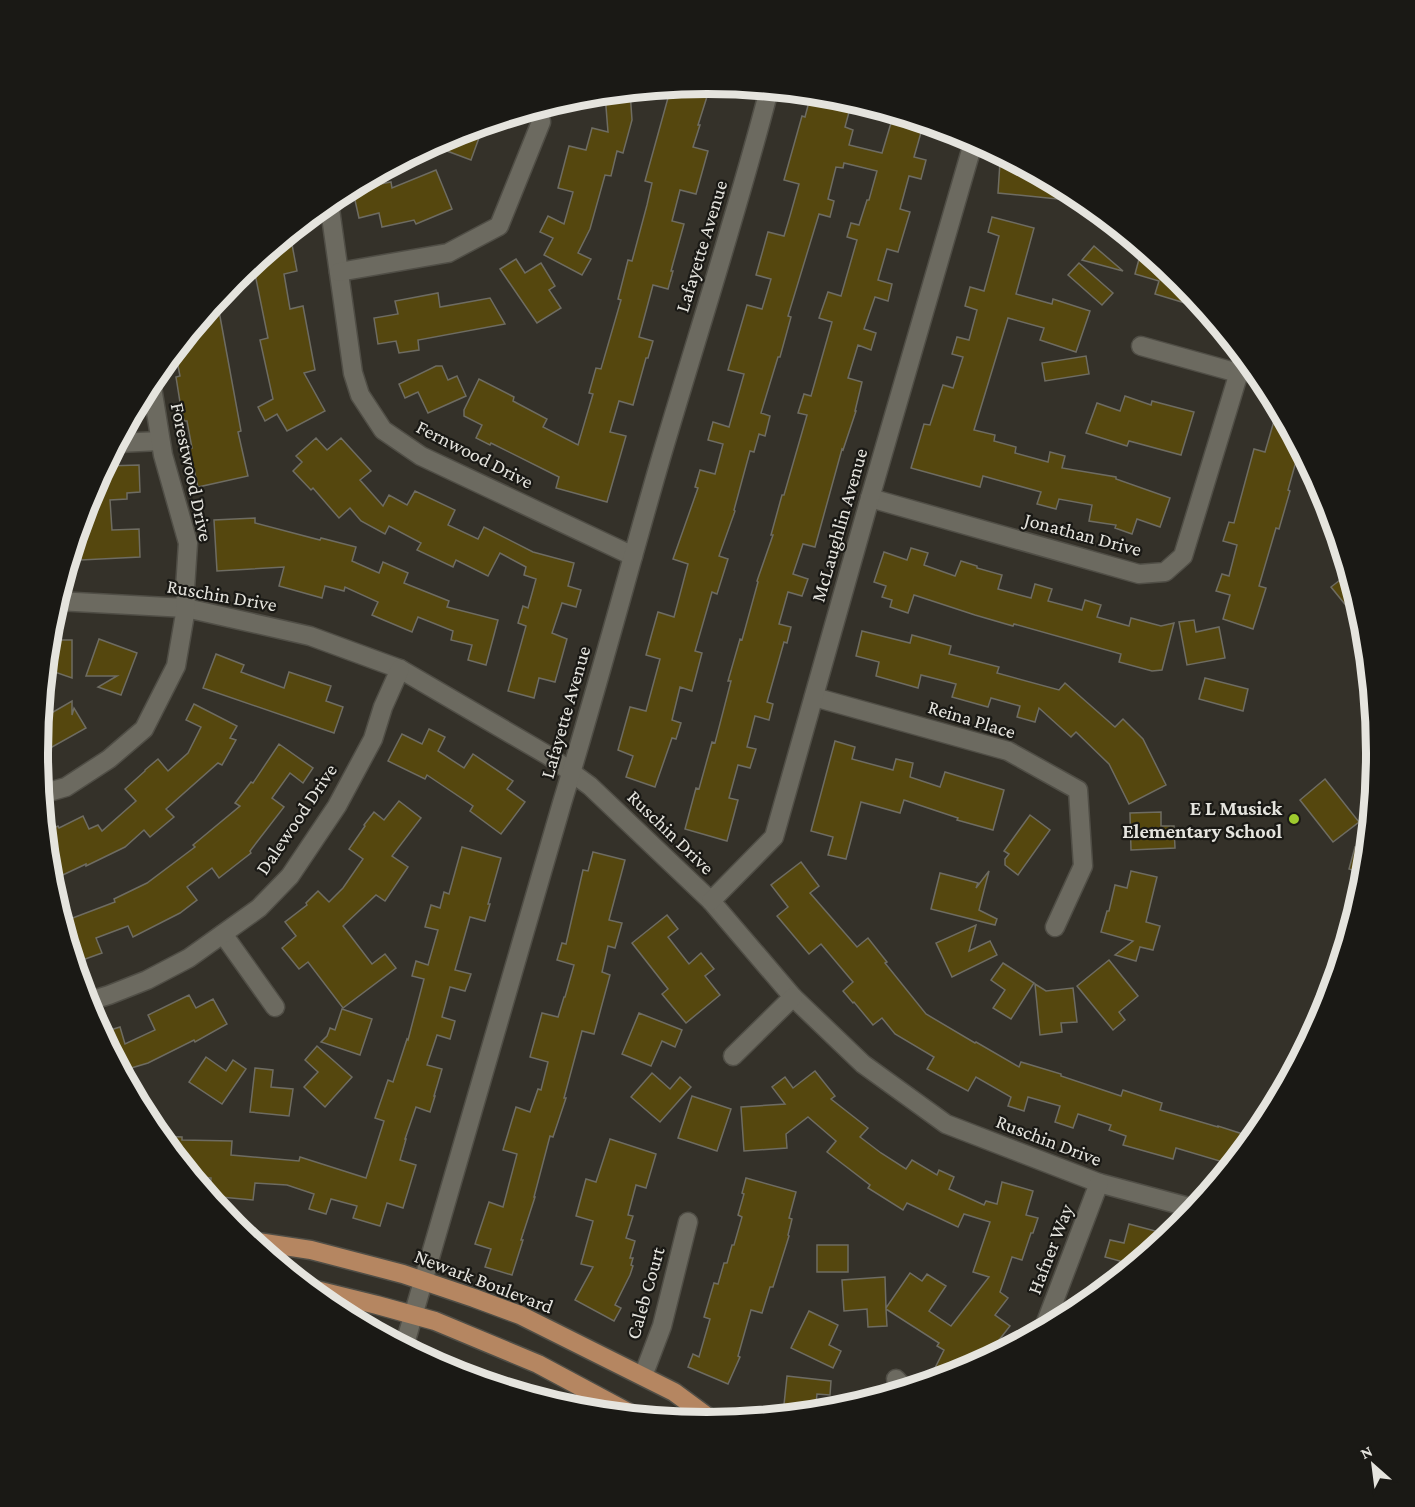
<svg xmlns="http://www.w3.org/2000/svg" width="1415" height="1507" viewBox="0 0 1415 1507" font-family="'Crimson Pro',serif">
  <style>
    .building { fill: #55470e; stroke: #6e6c62; stroke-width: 1.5 }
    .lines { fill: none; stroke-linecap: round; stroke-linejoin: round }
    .street-casing { stroke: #504e46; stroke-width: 21 }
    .secondary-casing { stroke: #504e46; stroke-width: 21 }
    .primary-casing { stroke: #504e46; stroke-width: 21 }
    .street { stroke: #6c6a60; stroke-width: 18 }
    .secondary { stroke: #6c6a60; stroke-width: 18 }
    .primary { stroke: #b58661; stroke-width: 18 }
    .poi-dot { fill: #9eca2e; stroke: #1a1915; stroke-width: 2 }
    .labels { text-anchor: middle; stroke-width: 4.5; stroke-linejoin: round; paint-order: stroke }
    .street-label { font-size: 20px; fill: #e5e4de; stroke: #1a1915 }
    .poi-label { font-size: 20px; font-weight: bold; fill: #e5e4de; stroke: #1a1915; text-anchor: end }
    .rim { fill: none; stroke: #e5e4de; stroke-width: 8 }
  </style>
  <rect width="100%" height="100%" fill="#343129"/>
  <!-- building -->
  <g class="building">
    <polygon points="708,84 711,84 698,125 700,125 693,147 708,151 696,194 680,190 672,221 684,224 671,271 673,271 668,289 653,285 639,337 653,341 648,358 646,358 633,405 619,401 610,432 626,436 607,502 556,488 559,477 491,443 490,445 476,438 482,425 464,416 464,410 479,379 514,397 513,401 547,419 543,427 578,445 593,394 589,393 596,368 601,369 621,300 618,299 628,260 632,261 647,205 652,183 645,181 671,87"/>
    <polygon points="630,91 632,120 623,153 617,151 611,176 605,175 590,229 578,253 591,259 582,275 544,255 553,238 540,232 548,216 564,224 573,192 558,188 569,146 586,150 592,128 608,132 605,94"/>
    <polygon points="811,94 839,96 852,101 845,127 853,130 849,145 882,153 894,113 924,122 914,157 926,160 921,179 909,176 900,209 910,212 898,252 887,249 878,280 892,284 888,301 875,297 864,329 876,333 871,350 858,345 848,378 862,382 855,411 856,411 843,450 842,449 815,547 803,544 793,574 808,579 802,596 788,592 779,624 791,627 787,643 784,642 767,702 773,704 769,720 755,716 747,747 756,749 750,768 738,765 729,798 738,800 727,841 685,829 696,788 699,789 712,742 715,743 731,681 728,681 740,639 742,640 758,582 757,581 773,535 771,535 782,495 784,495 807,415 798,413 804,394 811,396 832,322 819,318 828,292 841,296 857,240 847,237 851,223 859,225 867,200 869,200 877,171 844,163 843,168 836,167 828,199 834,201 830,217 819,214 788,316 791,317 780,357 778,357 761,413 770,416 765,436 759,434 754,452 750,451 734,510 735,511 719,556 728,559 717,594 712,592 695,651 702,653 692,691 680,687 672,720 681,723 676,739 672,738 655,787 626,777 633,756 618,750 630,707 646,711 660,659 646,655 652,633 658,612 674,617 688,564 673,559 698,488 695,487 700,470 715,474 723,444 708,440 713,422 729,427 744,374 728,370 747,305 762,309 771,279 756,275 768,232 784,236 790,216 799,184 784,180 802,116 805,117"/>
    <polygon points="484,124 471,160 431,145 451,134"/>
    <polygon points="1000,162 1017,163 1080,197 1087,202 998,193"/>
    <polygon points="436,170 452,209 416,224 414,220 382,227 379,213 359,218 352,187 378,173 381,184 391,182 392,188"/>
    <polygon points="992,217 1034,228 1016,294 1052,304 1053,299 1090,311 1076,352 1040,340 1044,328 1008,318 974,430 995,435 994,441 1016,447 1015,453 1048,462 1050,452 1065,456 1062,468 1116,477 1116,479 1170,498 1160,527 1137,519 1132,534 1115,528 1116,525 1089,521 1092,505 1059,499 1056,509 1037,504 1041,492 983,476 980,487 911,468 924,424 930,425 943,385 953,388 963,357 952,354 957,337 969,340 977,310 965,306 970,287 984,291 999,236 988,232"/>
    <polygon points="290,234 297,271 284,274 290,309 303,306 315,370 304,373 325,411 287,431 277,414 265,421 258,407 273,399 260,340 268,338 253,264"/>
    <polygon points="1094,246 1123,271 1082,260"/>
    <polygon points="1142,248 1182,280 1205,309 1155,294 1159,281 1135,274"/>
    <polygon points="516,259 525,273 541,263 555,286 549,290 561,308 537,323 500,269"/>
    <polygon points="1079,263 1113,293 1102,305 1068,275"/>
    <polygon points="438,293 440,307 490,298 505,324 418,340 419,350 399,353 396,341 378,344 374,318 398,314 395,301"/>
    <polygon points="217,300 241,431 238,432 248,476 198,487 189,448 192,448 187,421 184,421 180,402 176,377 180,376 175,351"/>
    <polygon points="1086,356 1089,374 1045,381 1042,363"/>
    <polygon points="436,366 442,366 448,380 457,376 466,396 428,413 418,392 405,398 399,384"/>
    <polygon points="1125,396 1151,405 1152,401 1194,412 1181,455 1129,441 1127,446 1086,433 1097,403 1120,411"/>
    <polygon points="1278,407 1300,447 1288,490 1290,491 1279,529 1276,528 1259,586 1266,588 1253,629 1223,619 1230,595 1216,591 1222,574 1229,576 1237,545 1223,541 1229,522 1234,523 1254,449 1265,452"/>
    <polygon points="316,438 327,450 341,438 371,471 360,480 383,506 389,495 407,505 415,491 455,510 448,525 478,539 484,527 533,552 574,563 568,586 581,590 576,607 562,603 552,633 567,639 555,682 539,678 534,698 508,691 526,626 518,623 523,606 528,608 536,579 524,575 526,567 500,553 488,576 456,560 453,567 417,550 421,543 389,526 385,534 361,521 350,508 339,518 313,488 311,490 293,471 302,462 296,456"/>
    <polygon points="139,465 140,492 127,493 127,499 110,500 112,530 139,529 140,557 81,560 81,558 70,559 89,497 105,466"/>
    <polygon points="255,518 255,523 320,540 321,538 356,547 352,561 379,573 383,562 408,573 404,583 449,601 447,607 498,620 486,665 468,660 472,645 451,640 453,631 418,617 412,632 386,621 372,615 378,602 345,587 344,591 325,586 322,598 279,586 284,567 217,571 214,520"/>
    <polygon points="911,548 928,553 924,565 955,576 961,561 977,566 977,568 1002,575 998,589 1031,598 1035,584 1052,589 1048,601 1082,610 1085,600 1101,605 1097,617 1129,626 1131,618 1161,626 1174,623 1162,670 1152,671 1119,662 1121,654 1014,624 1013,626 975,615 914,595 908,613 890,607 892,600 882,597 886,586 874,582 884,552 907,560"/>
    <polygon points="1349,573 1365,623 1365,629 1331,587"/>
    <polygon points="1194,620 1196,632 1219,627 1225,658 1187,665 1179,622"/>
    <polygon points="862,631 910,643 912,635 951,646 949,654 999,667 997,673 1059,690 1065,683 1115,727 1123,719 1143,739 1166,785 1129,804 1109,764 1076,732 1071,737 1039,708 1035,722 1017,717 1020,706 991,698 988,707 952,697 956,684 921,675 918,688 876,676 879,662 856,656"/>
    <polygon points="99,639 137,653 121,695 98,687 117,676 86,676"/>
    <polygon points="49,640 72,640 72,678 46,669"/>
    <polygon points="216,654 244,665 241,672 284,688 289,672 331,686 326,701 343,707 334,733 203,688"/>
    <polygon points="1205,678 1248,689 1243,711 1199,699"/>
    <polygon points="72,701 72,715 74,708 86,728 45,751 39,740 41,719"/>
    <polygon points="194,704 237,726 230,738 236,740 222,765 218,763 166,809 174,817 150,837 144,830 125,847 86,866 86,864 50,881 45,832 58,826 59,828 83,816 89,829 98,825 102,831 136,801 125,789 145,771 145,770 158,759 168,771 188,753 201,727 186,720"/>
    <polygon points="429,729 445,737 438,751 464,768 473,754 513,781 507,789 525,802 501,834 470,811 473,806 427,775 425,779 388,761 402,734 422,744"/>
    <polygon points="835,741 855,747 852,759 893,770 896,759 913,763 910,777 940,787 945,772 1004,790 993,830 957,820 958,818 904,800 900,813 861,802 846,859 828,855 833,837 811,831"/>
    <polygon points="279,744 313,768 303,783 290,773 272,798 284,807 250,851 251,853 219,878 212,868 187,887 197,900 180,913 133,937 128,926 96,938 102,953 74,963 62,922 115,902 114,899 147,883 195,847 193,845 240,806 235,803 251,782 253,783"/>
    <polygon points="1325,779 1359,822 1333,842 1300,800"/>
    <polygon points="399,801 421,818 392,856 408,867 385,901 376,895 343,926 372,964 385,954 396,968 343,1008 308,962 299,969 282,948 296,936 285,922 307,905 306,903 318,891 329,902 343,888 363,859 349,849 365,826 364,825 374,812 384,820"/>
    <polygon points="1161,812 1161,826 1174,826 1175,848 1131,850 1130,813"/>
    <polygon points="1030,815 1050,830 1018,875 1005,865 1005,859 1009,854 1004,851"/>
    <polygon points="462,847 501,858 488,904 490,904 485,921 470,917 455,970 471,974 465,991 450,987 442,1017 455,1021 450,1039 437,1035 427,1065 442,1069 434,1096 435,1096 430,1112 416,1107 405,1139 406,1139 400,1160 416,1165 403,1208 387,1203 380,1226 353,1218 357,1206 331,1199 326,1214 309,1209 314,1194 287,1185 255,1183 253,1200 210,1196 211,1178 192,1177 159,1136 182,1137 182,1140 232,1141 231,1155 299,1161 300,1157 366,1178 384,1121 375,1118 388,1080 393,1082 407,1039 408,1040 424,979 412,976 416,961 428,965 438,930 425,927 431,905 440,908 444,892 449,894"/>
    <polygon points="1355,847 1368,851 1366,874 1349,869"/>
    <polygon points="593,852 625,860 609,920 622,923 615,948 608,946 602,972 610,975 594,1034 582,1031 564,1098 566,1098 553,1137 550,1136 534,1197 535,1197 521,1240 523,1240 512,1275 485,1267 491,1249 475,1244 489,1202 503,1207 517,1154 503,1150 516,1107 530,1112 538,1089 541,1090 548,1062 530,1057 542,1013 558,1017 564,997 565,997 574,965 557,960 562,943 566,944 583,870 588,871"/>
    <polygon points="801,862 819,886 810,893 857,947 868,938 887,962 885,963 926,1014 975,1043 976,1042 1019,1067 1021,1062 1061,1074 1061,1076 1121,1096 1123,1090 1162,1103 1160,1110 1218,1127 1218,1126 1255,1138 1233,1165 1176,1148 1173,1159 1123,1145 1126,1136 1109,1130 1111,1125 1078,1114 1073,1128 1055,1122 1060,1106 1028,1097 1024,1111 1008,1106 1011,1097 976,1077 968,1091 927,1069 934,1057 895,1034 882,1018 873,1025 854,1002 853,1003 843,991 853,982 821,944 809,954 777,916 788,907 771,885"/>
    <polygon points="989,871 979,910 997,919 995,925 931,909 940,873 978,883 976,888"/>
    <polygon points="1131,871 1157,877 1146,922 1160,926 1153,950 1140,947 1136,961 1115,955 1133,941 1101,932 1107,911 1109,911 1115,885 1127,888"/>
    <polygon points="667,915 678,929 668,937 689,964 701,953 714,969 705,976 720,995 686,1023 662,994 668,989 632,943"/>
    <polygon points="976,925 969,951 990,941 997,955 952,977 936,943"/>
    <polygon points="1109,960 1138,996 1119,1012 1125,1020 1113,1030 1077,986"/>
    <polygon points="1003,963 1034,983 1011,1019 993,1008 1005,990 991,980"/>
    <polygon points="1035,984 1046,991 1073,988 1077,1022 1061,1023 1062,1032 1040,1035"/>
    <polygon points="189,995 196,1008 213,999 227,1024 195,1042 194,1040 148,1063 121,1071 101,1033 120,1027 125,1044 155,1030 148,1015"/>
    <polygon points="342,1009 372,1019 360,1055 321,1042 327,1036 330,1028 335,1030"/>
    <polygon points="639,1013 682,1030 675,1047 662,1041 651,1066 622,1054"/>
    <polygon points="317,1046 352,1077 325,1107 304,1087 318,1072 305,1060"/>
    <polygon points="206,1057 226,1071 233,1060 246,1069 222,1104 189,1082"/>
    <polygon points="255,1068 273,1070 271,1087 293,1089 289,1116 250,1112"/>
    <polygon points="815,1071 835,1096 831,1099 868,1128 860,1137 881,1153 906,1169 912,1160 937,1175 939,1170 954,1177 949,1189 984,1205 986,1201 997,1204 1002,1182 1033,1191 1026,1215 1038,1218 1033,1233 1031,1233 1022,1260 1012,1257 1000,1292 1008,1298 995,1315 1010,1326 996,1344 988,1359 964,1373 951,1376 935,1368 944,1350 937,1346 939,1343 886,1309 887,1326 868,1327 867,1309 844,1311 842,1280 885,1277 886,1308 910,1273 922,1281 927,1274 946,1286 929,1311 951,1326 989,1277 973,1272 990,1222 964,1214 958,1227 907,1203 903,1210 868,1188 870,1185 827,1152 836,1141 808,1117 786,1134 787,1148 744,1151 741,1107 785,1104 772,1087 785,1077 793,1088"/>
    <polygon points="652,1073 670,1089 680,1077 691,1087 660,1122 631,1097"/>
    <polygon points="692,1096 731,1109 717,1151 678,1138"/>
    <polygon points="610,1139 656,1154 646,1188 636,1185 628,1215 633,1216 626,1238 635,1241 630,1258 633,1258 631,1265 633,1266 630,1275 615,1305 621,1308 614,1321 575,1300 593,1267 581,1264 593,1221 576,1216 586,1179 596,1182"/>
    <polygon points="746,1178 796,1192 789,1218 792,1219 788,1235 789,1236 773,1287 770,1287 762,1313 751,1310 738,1356 740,1357 728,1384 688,1367 693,1354 699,1357 710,1319 704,1317 714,1283 718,1284 724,1263 727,1263 732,1245 734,1245 742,1217 738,1215 744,1194 742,1193"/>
    <polygon points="1129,1224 1159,1232 1154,1250 1114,1282 1120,1261 1105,1257 1110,1240 1124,1243"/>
    <rect x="817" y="1245" width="31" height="27"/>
    <polygon points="809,1311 838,1325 829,1345 841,1351 833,1368 791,1348"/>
    <polygon points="787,1376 831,1381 830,1395 817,1394 815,1413 792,1415 783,1414"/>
  </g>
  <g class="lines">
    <!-- street casing -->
    <g class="street-casing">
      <g id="street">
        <polyline points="329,202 353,373 360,395 383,430 421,456 633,556"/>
        <polyline points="339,272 448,253 499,226 541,122 538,108"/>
        <polyline points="1141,346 1238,373"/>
        <polyline points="118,443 160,441"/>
        <polyline points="870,498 1139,574 1165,572 1183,556 1244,356"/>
        <polyline points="57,601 186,608 310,636 400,669 549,756 590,786 711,901 793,997 863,1064 946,1124 1099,1183 1196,1209"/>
        <polyline points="814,697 1008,751 1078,790 1083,866 1055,927"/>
        <polyline points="42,794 66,787 109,759 144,729 176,666 186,608 185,589 188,543 163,455 151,381"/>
        <polyline points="711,901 774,837 870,498 974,140"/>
        <polyline points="223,934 275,1007"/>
        <polyline points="86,1002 109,995 147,980 189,958 259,908 290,876 337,806 373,739 383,707 400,669"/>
        <polyline points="733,1056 793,997"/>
        <polyline points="1043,1330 1099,1183"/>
        <polyline points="643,1376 662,1326 688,1222"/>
        <polyline points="896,1379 906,1390"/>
      </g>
    </g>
    <!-- secondary casing -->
    <g class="secondary-casing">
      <path id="secondary" d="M404 1347 562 803C596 692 626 579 658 468 695 342 736 217 769 90"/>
    </g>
    <!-- primary casing -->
    <g class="primary-casing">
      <g id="primary">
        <polyline points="251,1241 311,1250 403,1274 474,1298 520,1315 674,1392 716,1423"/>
        <polyline points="308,1288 377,1305 435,1321 538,1364 635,1416"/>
      </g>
    </g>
    <!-- street -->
    <use href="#street" class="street"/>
    <!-- secondary -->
    <use href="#secondary" class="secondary"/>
    <!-- primary -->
    <use href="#primary" class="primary"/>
  </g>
  <!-- markers -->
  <circle class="poi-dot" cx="1294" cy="819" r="6"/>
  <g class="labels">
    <!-- street labels -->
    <g class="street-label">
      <text transform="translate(701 246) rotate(-73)" y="7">Lafayette Avenue</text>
      <text transform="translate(475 454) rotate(27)" y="7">Fernwood Drive</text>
      <text transform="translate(192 472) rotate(78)" y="7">Forestwood Drive</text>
      <text transform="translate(839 525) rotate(-74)" y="7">McLaughlin Avenue</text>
      <text transform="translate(1083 534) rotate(15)" y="7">Jonathan Drive</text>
      <text transform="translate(222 595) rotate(10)" y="7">Ruschin Drive</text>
      <text transform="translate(565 712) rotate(-74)" y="7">Lafayette Avenue</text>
      <text transform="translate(972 719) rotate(17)" y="7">Reina Place</text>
      <text transform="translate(296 819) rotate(-56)" y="7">Dalewood Drive</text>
      <text transform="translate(671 832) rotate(44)" y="7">Ruschin Drive</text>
      <text transform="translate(1049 1140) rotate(21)" y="7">Ruschin Drive</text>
      <text transform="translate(1050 1249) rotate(-69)" y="7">Hafner Way</text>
      <text transform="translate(484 1281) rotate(21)" y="7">Newark Boulevard</text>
      <text transform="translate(645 1293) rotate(-74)" y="7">Caleb Court</text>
    </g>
    <!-- poi labels -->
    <g class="poi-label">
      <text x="1282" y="815">E L Musick<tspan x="1282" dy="23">Elementary School</tspan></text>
    </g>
  </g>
  <!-- crop -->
  <path d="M0 0H1415V1507H0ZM48 753a659 659 0 1 1 1318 0a659 659 0 1 1-1318 0Z" fill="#1a1915" fill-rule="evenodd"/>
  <path class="rim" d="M48 753a659 659 0 1 1 1318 0a659 659 0 1 1-1318 0Z"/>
  <!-- north arrow -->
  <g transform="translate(1373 1465) rotate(332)" stroke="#1a1915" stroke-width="4.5" paint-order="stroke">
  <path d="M0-4.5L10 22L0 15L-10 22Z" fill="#e5e4de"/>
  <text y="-9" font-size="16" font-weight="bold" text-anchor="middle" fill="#e5e4de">N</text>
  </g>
</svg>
